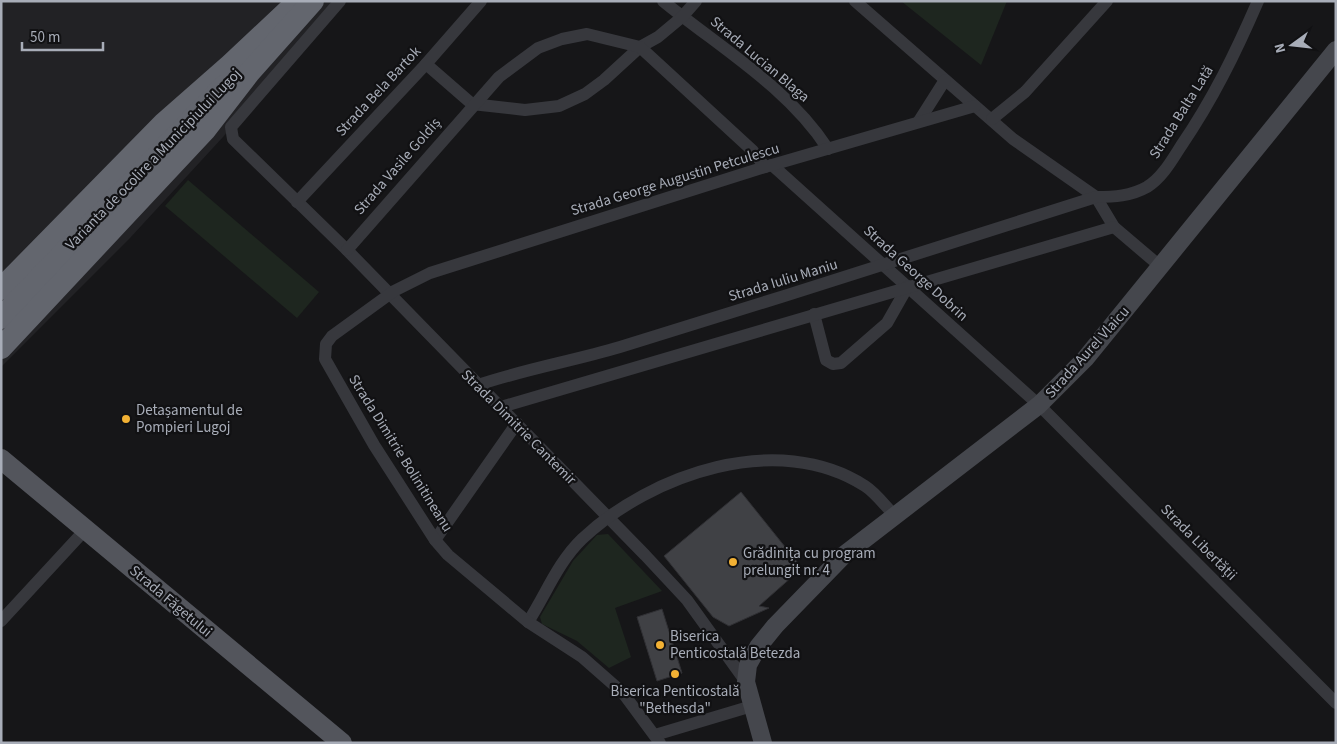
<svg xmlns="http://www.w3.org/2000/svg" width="1337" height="744" viewBox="0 0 1337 744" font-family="'Source Sans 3',sans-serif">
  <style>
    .built { fill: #222225 }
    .green { fill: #1e261f }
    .building { fill: #404145; stroke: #303034 }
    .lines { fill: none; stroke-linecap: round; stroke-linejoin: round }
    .street { stroke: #37383d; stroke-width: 12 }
    .secondary { stroke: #45474d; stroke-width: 18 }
    .primary { stroke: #53555c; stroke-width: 20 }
    .highway { stroke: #63666e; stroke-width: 22 }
    .poi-dot { fill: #f2b134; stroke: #111113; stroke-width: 2 }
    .labels { text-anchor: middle; stroke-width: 4.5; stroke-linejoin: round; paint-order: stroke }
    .street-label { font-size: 15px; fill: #a8adb8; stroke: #111113 }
    .poi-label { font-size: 15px; fill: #a8adb8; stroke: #111113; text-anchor: start }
  </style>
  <rect width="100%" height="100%" fill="#161618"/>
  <!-- built -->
  <polygon class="built" points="1,1 341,1 223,137 130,238 1,367"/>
  <!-- green -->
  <g class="green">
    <polygon points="901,1 1007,1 981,65"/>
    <polygon points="188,180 319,292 297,318 165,206"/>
    <polygon points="608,534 662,591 615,608 631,657 609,668 577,641 542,624 540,617 573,561 597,535"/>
  </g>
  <!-- building -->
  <g class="building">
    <polygon points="741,492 802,568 759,606 769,608 729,626 713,617 664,556"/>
    <polygon points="662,609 682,673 657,681 637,617"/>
  </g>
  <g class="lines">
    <!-- street -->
    <g class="street">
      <polyline points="340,1 231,127 233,139 347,250 645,555 687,600 746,682"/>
      <path d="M663 1C719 47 788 87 828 149"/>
      <polyline points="855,1 1013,139 1096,197 1114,227 1161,267"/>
      <polyline points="426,64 472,104 525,110 559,106 585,94 604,80 640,47 658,37 682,17 696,1"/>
      <polyline points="992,119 1025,92 1107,1"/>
      <polyline points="919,121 945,80"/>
      <polyline points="772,165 1039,405 1336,703"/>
      <polyline points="297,202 426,64 481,1"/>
      <polyline points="347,250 499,77 538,48 562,39 587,34 640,47 753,151 765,167"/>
      <polyline points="814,314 826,360 833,364 841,363 887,323 908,286"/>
      <path d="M478 385C525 369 573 361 620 347 779 298 937 248 1096 197 1114 197 1131 196 1147 187 1162 178 1172 160 1181 146 1213 99 1235 54 1258 1"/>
      <polyline points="501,407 1114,227"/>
      <polyline points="435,540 517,423"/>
      <polyline points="1,621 85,530"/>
      <path d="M528 622C546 594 558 562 582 539 651 474 778 430 865 486 876 493 886 507 895 516"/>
      <polyline points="655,735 752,706"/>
      <polyline points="660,743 623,693 582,657 528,622 448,555 435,540 374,445 325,359 326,344 332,336 394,291 430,273 765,167 975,106"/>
    </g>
    <!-- secondary -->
    <polyline class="secondary" points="763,743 746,682 748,665 758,647 775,626 844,555 1039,405 1085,359 1336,50"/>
    <!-- primary -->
    <polyline class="primary" points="1,459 342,743"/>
    <!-- highway -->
    <g class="highway">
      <polyline points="1,289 164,123 230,65 295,4"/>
      <polyline points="1,318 224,86"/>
      <polyline points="1,348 205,130 249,73 313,1"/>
    </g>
  </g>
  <!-- markers -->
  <g class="poi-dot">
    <circle cx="126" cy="419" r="5"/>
    <circle cx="733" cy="562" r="5"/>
    <circle cx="660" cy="645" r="5"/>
    <circle cx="675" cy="674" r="5"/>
  </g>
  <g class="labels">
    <!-- street labels -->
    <g class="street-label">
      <text transform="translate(760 59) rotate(40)" y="5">Strada Lucian Blaga</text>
      <text transform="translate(378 91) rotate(-47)" y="5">Strada Bela Bartok</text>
      <text transform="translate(1181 112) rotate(-58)" y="5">Strada Balta Lată</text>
      <text transform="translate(153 159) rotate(-46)" y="5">Varianta de ocolire a Municipiului Lugoj</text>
      <text transform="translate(397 166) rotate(-49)" y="5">Strada Vasile Goldiș</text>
      <text transform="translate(675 179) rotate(-17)" y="5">Strada George Augustin Petculescu</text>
      <text transform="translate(916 273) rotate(42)" y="5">Strada George Dobrin</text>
      <text transform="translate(783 280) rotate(-17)" y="5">Strada Iuliu Maniu</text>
      <text transform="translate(1087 352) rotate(-48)" y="5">Strada Aurel Vlaicu</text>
      <text transform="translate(519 427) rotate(45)" y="5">Strada Dimitrie Cantemir</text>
      <text transform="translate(401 453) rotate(58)" y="5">Strada Dimitrie Bolinitineanu</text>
      <text transform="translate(1199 542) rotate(45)" y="5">Strada Libertății</text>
      <text transform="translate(171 601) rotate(40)" y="5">Strada Făgetului</text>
    </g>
    <!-- poi labels -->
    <g class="poi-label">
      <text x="136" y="415">Detașamentul de<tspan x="136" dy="17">Pompieri Lugoj</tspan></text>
      <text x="743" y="558">Grădinița cu program<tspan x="743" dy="17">prelungit nr. 4</tspan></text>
      <text x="670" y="641">Biserica<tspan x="670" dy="17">Penticostală Betezda</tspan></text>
      <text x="675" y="696" text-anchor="middle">Biserica Penticostală<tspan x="675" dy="17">"Bethesda"</tspan></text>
    </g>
  </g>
  <!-- border -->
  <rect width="1337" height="744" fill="none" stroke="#a8adb8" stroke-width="5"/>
  <!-- north arrow -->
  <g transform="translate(1292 45) rotate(255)" stroke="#111113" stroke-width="4" paint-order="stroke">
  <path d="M0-4L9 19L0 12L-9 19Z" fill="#a8adb8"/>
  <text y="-8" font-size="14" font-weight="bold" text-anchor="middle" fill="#a8adb8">N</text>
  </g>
  <!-- scale -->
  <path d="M22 42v8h81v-8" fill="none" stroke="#a8adb8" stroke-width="2.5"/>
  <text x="30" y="42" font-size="15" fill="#a8adb8" stroke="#111113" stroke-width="4" paint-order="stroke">50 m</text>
</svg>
